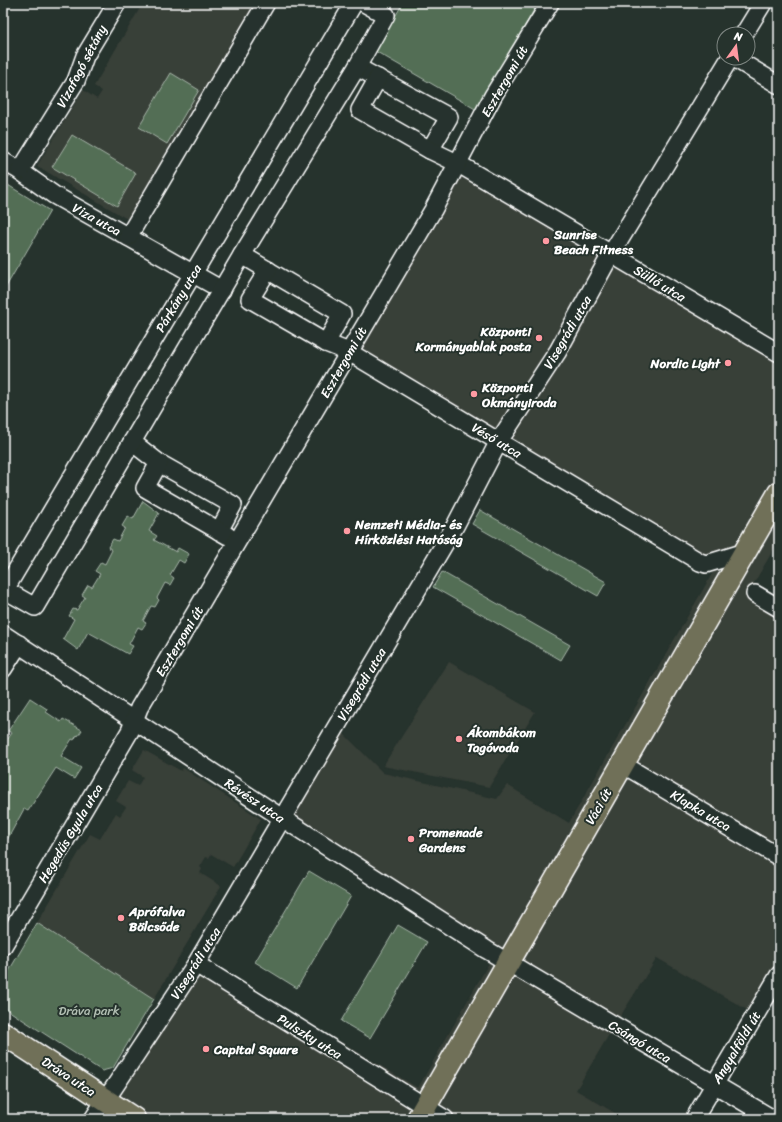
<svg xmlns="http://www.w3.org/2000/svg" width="782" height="1122" viewBox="0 0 782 1122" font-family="Sriracha,sans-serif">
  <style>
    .built { fill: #393f38 }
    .green { fill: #526e55; stroke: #a8b6aa }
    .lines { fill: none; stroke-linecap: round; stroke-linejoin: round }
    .minor-casing { stroke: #fff; stroke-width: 20 }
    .major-casing { stroke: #fff; stroke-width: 25 }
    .minor { stroke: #26332d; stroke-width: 17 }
    .major { stroke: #706f59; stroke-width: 22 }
    .poi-dot { fill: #ff9aa2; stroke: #26332d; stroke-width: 1.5 }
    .labels { text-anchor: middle; stroke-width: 4; stroke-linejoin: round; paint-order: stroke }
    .street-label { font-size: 13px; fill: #fff; stroke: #26332d }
    .poi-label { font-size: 13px; font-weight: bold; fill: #fff; stroke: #26332d; text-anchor: start }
    .park-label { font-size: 13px; fill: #b1beb2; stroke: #26332d }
  </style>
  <rect width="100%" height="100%" fill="#26332d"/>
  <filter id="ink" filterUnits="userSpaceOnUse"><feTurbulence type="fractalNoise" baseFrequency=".025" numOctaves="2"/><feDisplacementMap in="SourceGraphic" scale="8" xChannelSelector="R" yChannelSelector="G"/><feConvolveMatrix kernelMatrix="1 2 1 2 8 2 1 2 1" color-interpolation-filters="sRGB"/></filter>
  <g filter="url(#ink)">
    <!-- built -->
    <g class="built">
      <polygon points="143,3 257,3 129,220 37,166 83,90 97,99 102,91 94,86"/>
      <polygon points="468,160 779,342 779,540 754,583 779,597 779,965 751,1012 657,958 611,1031 576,1090 625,1119 103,1119 205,961 418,1088 497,949 293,816 342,732 383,773 497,799 507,785 569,823 716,567 357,350"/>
      <polygon points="449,662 535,712 489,787 383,766"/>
      <polygon points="144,750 181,771 183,768 261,819 233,867 211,854 209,858 206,857 200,867 202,869 200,873 221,886 154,999 37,923 90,834 100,839 116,813 120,816 126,807 116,801 128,781 138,786 143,777 132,770"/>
    </g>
    <!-- green -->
    <g class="green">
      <polygon points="403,3 538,3 477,110 375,51"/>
      <polygon points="171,73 199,90 167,144 139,127"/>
      <polygon points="72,135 136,173 117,206 52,167"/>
      <polygon points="3,182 50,211 3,292"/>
      <polygon points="143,501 159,513 149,531 157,536 154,540 176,552 178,548 189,554 184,563 179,560 170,575 174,578 170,585 165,583 157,598 159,600 155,607 151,606 143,621 146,623 142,629 138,627 129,644 133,646 128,654 88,632 78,650 63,639 74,619 69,616 73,609 77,610 85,597 82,595 88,585 92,587 100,574 95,571 101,562 105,564 112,550 108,547 113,539 118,541 125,528 122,526 128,516 133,519"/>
      <polygon points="480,510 606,582 598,596 472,524"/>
      <polygon points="442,572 570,645 561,660 433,587"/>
      <polygon points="30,698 47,709 46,712 61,722 63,719 82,730 78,736 77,735 74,740 72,739 61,756 81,768 74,779 56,768 28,811 24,809 7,840 3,837 3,746 12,733 8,731"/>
      <polygon points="309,871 351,896 297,988 255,962"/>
      <polygon points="37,923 154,999 113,1068 102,1071 3,1007 3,981"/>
      <polygon points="398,925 427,942 370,1038 341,1021"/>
    </g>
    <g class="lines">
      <!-- minor casing -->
      <g class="minor-casing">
        <g id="minor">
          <polyline points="744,34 763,3"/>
          <polyline points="734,58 779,85"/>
          <polyline points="357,67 449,117 430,150"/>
          <polyline points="378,78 360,110 430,150 457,163 779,353"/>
          <polyline points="3,161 20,171 54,195 222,290"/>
          <polyline points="20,171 76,81 85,56 117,3"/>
          <polyline points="128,237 266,3"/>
          <polyline points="242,255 342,314 326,343"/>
          <polyline points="268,270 250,299 326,343 349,352 700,562 706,564 745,552"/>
          <polyline points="132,442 159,463 233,505 219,531"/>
          <polyline points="159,463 145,488 228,536"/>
          <polyline points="5,590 35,607 242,255 357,67 386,15 364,3"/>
          <polyline points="3,593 354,3"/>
          <polyline points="755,594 779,608"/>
          <polyline points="3,634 282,818 487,950 773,1119"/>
          <polyline points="3,669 19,644"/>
          <polyline points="622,764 779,857"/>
          <polyline points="3,946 130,731 139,708 433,210 493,96 550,3"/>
          <polyline points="196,964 445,1119"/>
          <polyline points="93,1119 196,964 455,526 499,441 558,351 611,254 730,58"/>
          <polyline points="694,1119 779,975"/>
        </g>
      </g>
      <!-- major casing -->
      <g class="major-casing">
        <g id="major">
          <polyline points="3,1033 134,1119"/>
          <polyline points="418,1119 779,493"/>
        </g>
      </g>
      <!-- minor -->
      <use href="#minor" class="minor"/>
      <!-- major -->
      <use href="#major" class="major"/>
    </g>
  </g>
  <!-- markers -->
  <g class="poi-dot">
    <circle cx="546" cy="241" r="4"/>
    <circle cx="539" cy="338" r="4"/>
    <circle cx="728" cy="363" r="4"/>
    <circle cx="474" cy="394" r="4"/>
    <circle cx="347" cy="531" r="4"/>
    <circle cx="459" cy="739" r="4"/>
    <circle cx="411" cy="839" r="4"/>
    <circle cx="121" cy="918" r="4"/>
    <circle cx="206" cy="1049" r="4"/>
  </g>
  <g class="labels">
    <!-- street labels -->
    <g class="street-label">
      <text transform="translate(81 66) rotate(-62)" y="5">Vizafogó sétány</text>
      <text transform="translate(504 81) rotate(-60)" y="5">Esztergomi út</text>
      <text transform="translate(97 219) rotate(29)" y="5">Viza utca</text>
      <text transform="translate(660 283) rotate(31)" y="5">Süllő utca</text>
      <text transform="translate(178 298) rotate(-59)" y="5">Párkány utca</text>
      <text transform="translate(567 332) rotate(-60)" y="5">Visegrádi utca</text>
      <text transform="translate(343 362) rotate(-60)" y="5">Esztergomi út</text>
      <text transform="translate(497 440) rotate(31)" y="5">Véső utca</text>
      <text transform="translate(179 641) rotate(-59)" y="5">Esztergomi út</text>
      <text transform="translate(361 684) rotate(-59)" y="5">Visegrádi utca</text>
      <text transform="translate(255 800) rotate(34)" y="5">Révész utca</text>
      <text transform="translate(598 806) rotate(-60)" y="5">Váci út</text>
      <text transform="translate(701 810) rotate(31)" y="5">Klapka utca</text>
      <text transform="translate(70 833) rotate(-59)" y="5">Hegedűs Gyula utca</text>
      <text transform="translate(195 963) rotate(-58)" y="5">Visegrádi utca</text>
      <text transform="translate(310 1036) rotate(32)" y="5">Pulszky utca</text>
      <text transform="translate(640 1041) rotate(31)" y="5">Csángó utca</text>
      <text transform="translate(736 1047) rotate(-59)" y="5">Angyalföldi út</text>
      <text transform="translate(69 1076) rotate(33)" y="5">Dráva utca</text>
    </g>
    <!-- poi labels -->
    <g class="poi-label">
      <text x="554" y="239">Sunrise<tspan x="554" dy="15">Beach Fitness</tspan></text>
      <text x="531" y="336" text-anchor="end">Központi<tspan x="531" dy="15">Kormányablak posta</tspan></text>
      <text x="720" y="368" text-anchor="end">Nordic Light</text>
      <text x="482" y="392">Központi<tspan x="482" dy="15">Okmányiroda</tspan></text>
      <text x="355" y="529">Nemzeti Média- és<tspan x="355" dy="15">Hírközlési Hatóság</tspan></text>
      <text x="467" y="737">Ákombákom<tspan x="467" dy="15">Tagóvoda</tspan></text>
      <text x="419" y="837">Promenade<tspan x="419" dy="15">Gardens</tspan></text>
      <text x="129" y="916">Aprófalva<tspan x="129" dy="15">Bölcsőde</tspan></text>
      <text x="214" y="1054">Capital Square</text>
    </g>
    <!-- park labels -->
    <g class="park-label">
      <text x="89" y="1015">Dráva park</text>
    </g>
  </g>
  <!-- margin -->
  <rect width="782" height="1122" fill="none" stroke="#26332d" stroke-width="16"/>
  <rect x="8" y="8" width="766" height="1106" fill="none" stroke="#fff" stroke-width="1.5" filter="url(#ink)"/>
  <!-- north arrow -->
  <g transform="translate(736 46) rotate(14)"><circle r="19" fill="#26332d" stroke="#7d8581"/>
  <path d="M0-3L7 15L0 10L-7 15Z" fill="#ff9aa2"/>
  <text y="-6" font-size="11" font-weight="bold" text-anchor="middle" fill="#ffffff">N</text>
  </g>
</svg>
